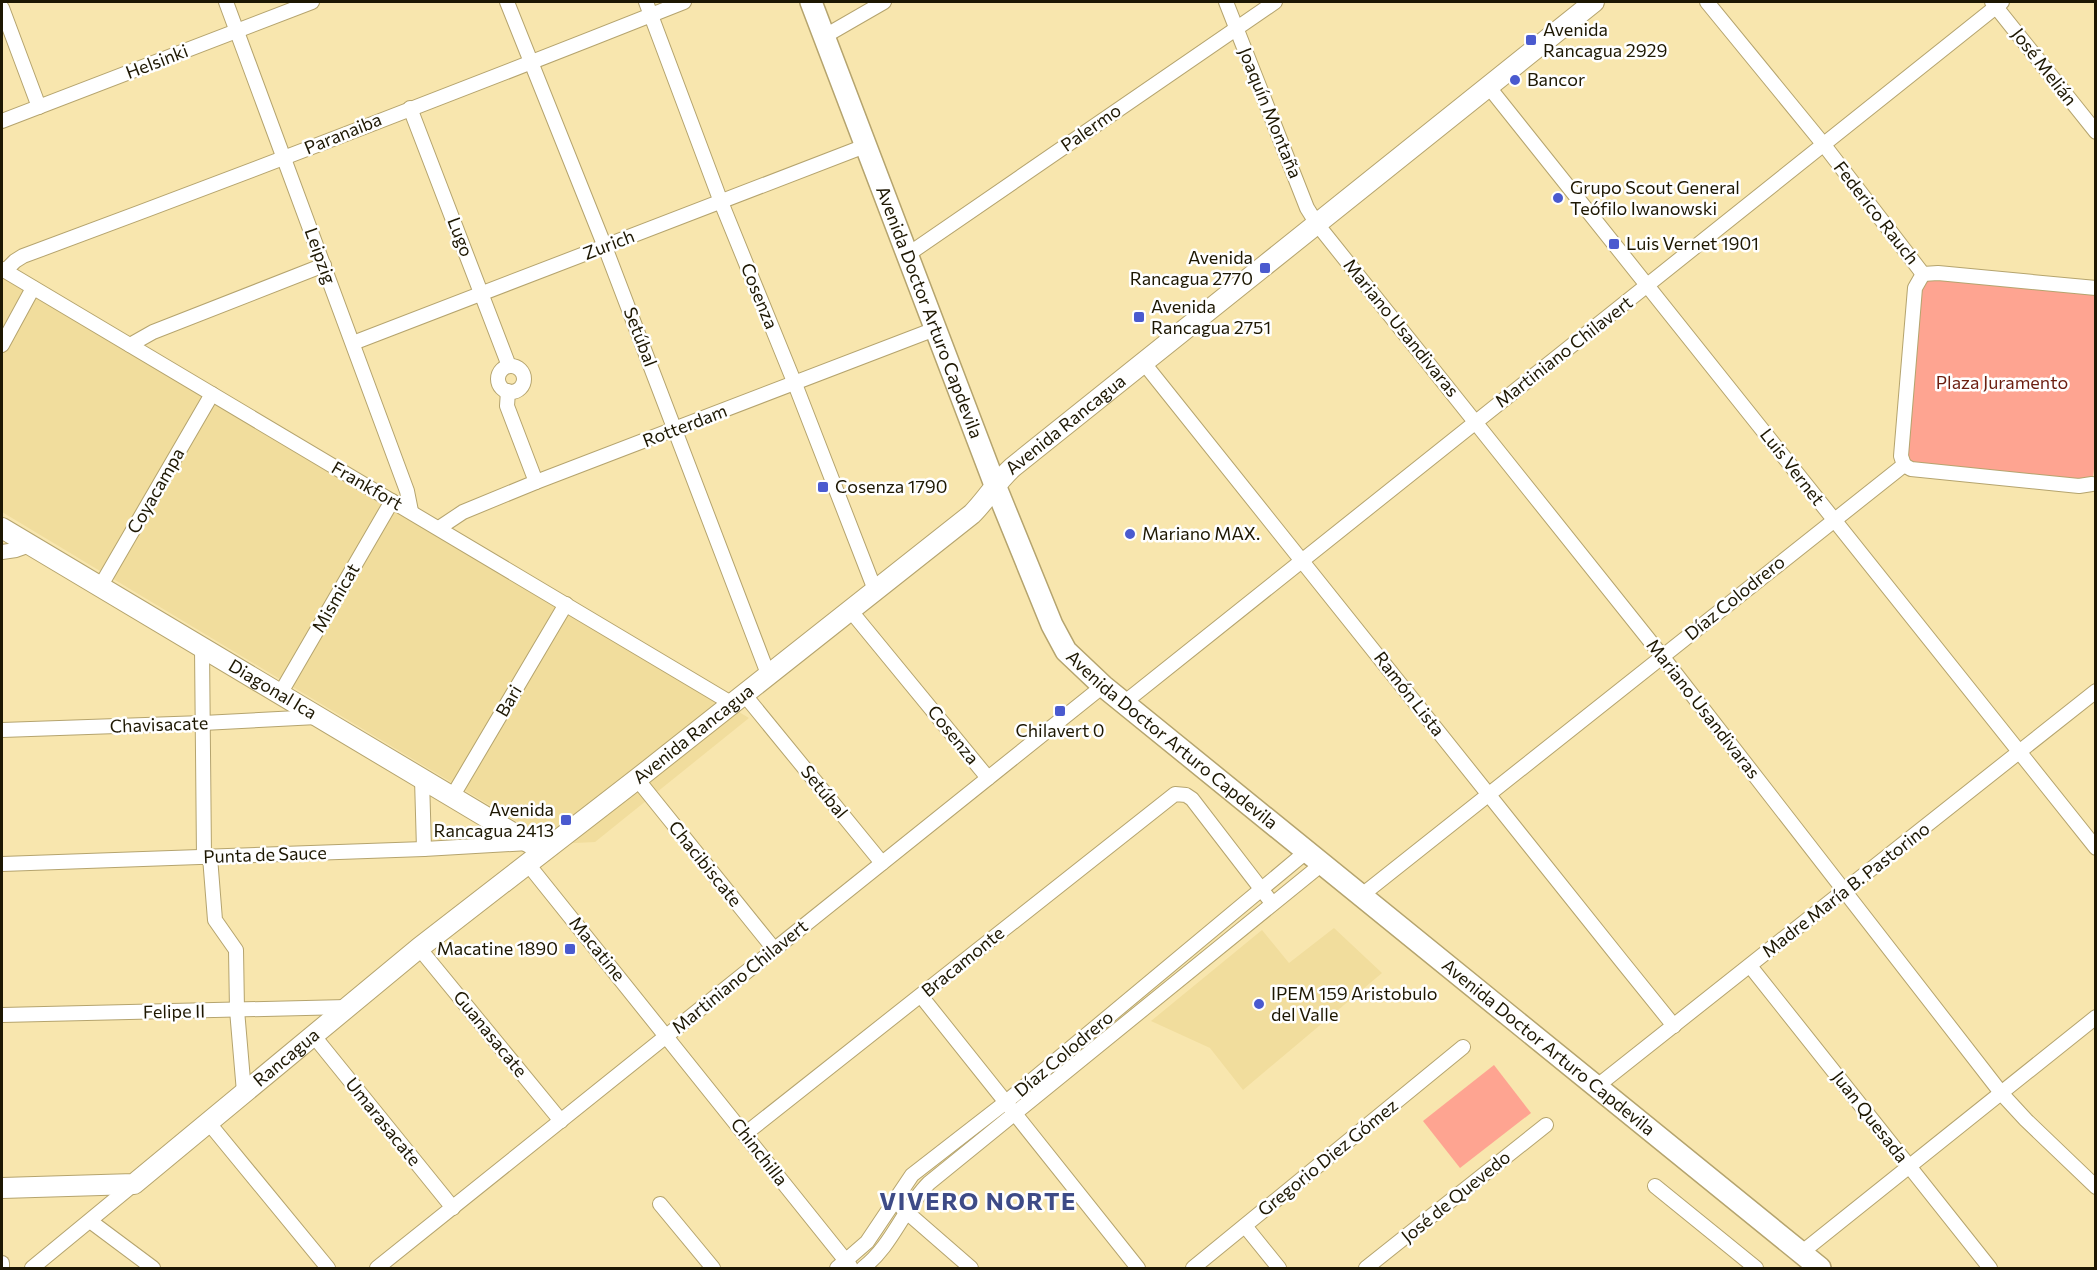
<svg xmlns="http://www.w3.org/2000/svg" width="2097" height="1270" viewBox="0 0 2097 1270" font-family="Commissioner,sans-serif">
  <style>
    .built { fill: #f1dd9d }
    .green { fill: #fea491 }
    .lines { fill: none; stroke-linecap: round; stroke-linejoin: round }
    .street-casing { stroke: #b5a46e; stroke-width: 16 }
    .secondary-casing { stroke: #b5a46e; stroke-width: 22 }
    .primary-casing { stroke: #b5a46e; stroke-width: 24 }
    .street { stroke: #fff; stroke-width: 14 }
    .secondary { stroke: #fff; stroke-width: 20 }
    .primary { stroke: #fff; stroke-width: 21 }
    .poi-dot { fill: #4a5acf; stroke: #fff; stroke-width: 2 }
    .labels { text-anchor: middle; stroke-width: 5; stroke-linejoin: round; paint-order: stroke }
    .poi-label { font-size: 18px; fill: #1d1702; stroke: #fff; text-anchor: start }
    .street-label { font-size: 18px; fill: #1d1702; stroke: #fff }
    .park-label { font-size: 18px; fill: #6c1e0f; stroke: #fff }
    .district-label { font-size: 24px; font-weight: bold; letter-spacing: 1.5px; fill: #3e4b86; stroke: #fff }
  </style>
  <rect width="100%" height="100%" fill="#f8e6ae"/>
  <!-- built -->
  <g class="built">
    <polygon points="2,273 749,718 595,842 554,844 2,512"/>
    <polygon points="1334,928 1382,973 1243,1090 1210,1048 1151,1021 1262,930 1289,963"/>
  </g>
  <!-- green -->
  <g class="green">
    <polygon points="1923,274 2095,288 2096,454 2092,484 1904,465"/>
    <polygon points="1494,1065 1531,1113 1460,1168 1423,1121"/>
  </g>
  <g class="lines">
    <!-- street casing -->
    <g class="street-casing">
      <g id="street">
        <polyline points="226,2 407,491 411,511"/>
        <polyline points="507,2 605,247 768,674"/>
        <polyline points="646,2 721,202 795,384 875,590"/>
        <polyline points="1226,2 1307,208 1317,224 1662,656 2002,1094 2026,1120 2096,1187"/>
        <polyline points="1707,2 1824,145 1923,274"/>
        <polyline points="1992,2 2096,132"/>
        <polyline points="2,8 39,107"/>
        <polyline points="825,36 884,2"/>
        <polyline points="1488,86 2096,848"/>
        <polyline points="410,108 509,366"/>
        <polyline points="2,121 312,2"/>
        <polyline points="907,255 1275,2"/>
        <polyline points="2,269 731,703"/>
        <path d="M5 271 15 261 23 256C244 174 465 89 684 2"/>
        <polyline points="1923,274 1938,273 2096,288"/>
        <polyline points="353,343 865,146"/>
        <polyline points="2,345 33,288"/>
        <polyline points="130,345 153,332 324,265"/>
        <path d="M1143 362C1322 583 1496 806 1674 1026"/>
        <circle cx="511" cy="379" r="13"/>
        <polyline points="508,391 507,406 536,482"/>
        <polyline points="1904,465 1901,456 1915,288 1923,274"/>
        <polyline points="1904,465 1911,469 2079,486 2092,484"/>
        <polyline points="439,528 463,512 536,482 935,329"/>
        <polyline points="2,552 16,550 30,545"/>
        <polyline points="100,587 212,394"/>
        <polyline points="850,610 988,778"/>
        <polyline points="202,648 204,857"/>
        <polyline points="743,693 882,863"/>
        <polyline points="280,694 392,501"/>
        <polyline points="1125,702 2002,2"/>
        <polyline points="2,730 203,723 317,717"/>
        <polyline points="422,779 424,849"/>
        <polyline points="637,779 774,949"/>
        <polyline points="452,797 566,604"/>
        <polyline points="210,857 215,920 236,950 237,1010 244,1092"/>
        <polyline points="527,863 850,1266"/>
        <polyline points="2,864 424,849 529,843"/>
        <polyline points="1362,895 1904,465"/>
        <polyline points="419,948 561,1121"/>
        <polyline points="1750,966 1990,1268"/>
        <polyline points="921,996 1138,1268"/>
        <polyline points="2,1015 347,1007"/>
        <polyline points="313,1035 453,1208"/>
        <polyline points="1596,1087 2096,691"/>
        <polyline points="208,1122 328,1268"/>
        <polyline points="745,1134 1175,794 1186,795 1192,799 1272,903"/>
        <polyline points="1655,1186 1756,1268"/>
        <polyline points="660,1204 713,1268"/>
        <polyline points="902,1208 971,1268"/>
        <polyline points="90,1221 153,1268"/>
        <polyline points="1245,1226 1279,1268"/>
        <polyline points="1801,1253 2096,1017"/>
        <polyline points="2,1263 2,1268"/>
        <polyline points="32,1268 134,1184"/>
        <polyline points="377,1268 1103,686"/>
        <polyline points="837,1268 867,1242 912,1175 1006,1102 1306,852"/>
        <path d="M863 1268C892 1246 903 1209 929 1183L1322 864"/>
        <polyline points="1193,1268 1463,1047"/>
        <polyline points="1366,1268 1546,1125"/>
      </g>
    </g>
    <!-- secondary casing -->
    <g class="secondary-casing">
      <g id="secondary">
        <path id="s1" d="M2 528 543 851"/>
        <path id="s2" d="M2 1188 134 1184 419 948 637 779 972 514C987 499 997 481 1013 467L1594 2"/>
      </g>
    </g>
    <!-- primary casing -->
    <g class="primary-casing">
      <g id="primary">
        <path id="s3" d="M811 2 995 485 1052 625 1066 651 1103 686 1820 1268"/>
      </g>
    </g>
    <!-- street -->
    <use href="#street" class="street"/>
    <!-- secondary -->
    <use href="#secondary" class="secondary"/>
    <!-- primary -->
    <use href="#primary" class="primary"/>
  </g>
  <!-- markers -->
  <g class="poi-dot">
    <rect x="1525" y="34" width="12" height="12" rx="3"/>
    <circle cx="1515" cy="80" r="6"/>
    <circle cx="1558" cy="198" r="6"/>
    <rect x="1608" y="238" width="12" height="12" rx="3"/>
    <rect x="1259" y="262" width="12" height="12" rx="3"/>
    <rect x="1133" y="311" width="12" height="12" rx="3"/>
    <rect x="817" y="481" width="12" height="12" rx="3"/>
    <circle cx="1130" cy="534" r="6"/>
    <rect x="1054" y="705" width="12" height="12" rx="3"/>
    <rect x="560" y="814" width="12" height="12" rx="3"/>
    <rect x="564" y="943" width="12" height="12" rx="3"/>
    <circle cx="1259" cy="1004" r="6"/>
  </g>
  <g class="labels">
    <!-- poi labels -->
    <g class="poi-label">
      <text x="1543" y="36">Avenida<tspan x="1543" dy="21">Rancagua 2929</tspan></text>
      <text x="1527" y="86">Bancor</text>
      <text x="1570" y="194">Grupo Scout General<tspan x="1570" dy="21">Teófilo Iwanowski</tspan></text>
      <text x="1626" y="250">Luis Vernet 1901</text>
      <text x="1253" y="264" text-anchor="end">Avenida<tspan x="1253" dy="21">Rancagua 2770</tspan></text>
      <text x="1151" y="313">Avenida<tspan x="1151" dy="21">Rancagua 2751</tspan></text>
      <text x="835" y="493">Cosenza 1790</text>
      <text x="1142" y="540">Mariano MAX.</text>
      <text x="1060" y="737" text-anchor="middle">Chilavert 0</text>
      <text x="554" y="816" text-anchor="end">Avenida<tspan x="554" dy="21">Rancagua 2413</tspan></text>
      <text x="558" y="955" text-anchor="end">Macatine 1890</text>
      <text x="1271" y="1000">IPEM 159 Aristobulo<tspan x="1271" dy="21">del Valle</tspan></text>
    </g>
    <!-- street labels -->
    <g class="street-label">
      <text transform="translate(157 62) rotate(-21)" y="6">Helsinki</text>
      <text transform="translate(2044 67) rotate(52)" y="6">José Melián</text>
      <text transform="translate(1270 113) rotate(68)" y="6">Joaquín Montaña</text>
      <text transform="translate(1091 128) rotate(-35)" y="6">Palermo</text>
      <text transform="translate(343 134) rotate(-22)" y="6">Paranaiba</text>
      <text transform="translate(1876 213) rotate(52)" y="6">Federico Rauch</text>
      <text transform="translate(460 237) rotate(69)" y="6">Lugo</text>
      <text transform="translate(609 245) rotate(-21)" y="6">Zurich</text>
      <text transform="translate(320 256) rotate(70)" y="6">Leipzig</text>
      <text transform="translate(759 296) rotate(68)" y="6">Cosenza</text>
      <text dy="6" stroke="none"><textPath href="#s3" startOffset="332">Avenida Doctor Arturo Capdevila</textPath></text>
      <text transform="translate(1401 328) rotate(51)" y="6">Mariano Usandivaras</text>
      <text transform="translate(640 337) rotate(69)" y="6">Setúbal</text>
      <text transform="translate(1564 352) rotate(-38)" y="6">Martiniano Chilavert</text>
      <text dy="6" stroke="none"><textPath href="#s2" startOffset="1335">Avenida Rancagua</textPath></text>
      <text transform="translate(685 426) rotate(-21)" y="6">Rotterdam</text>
      <text transform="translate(1792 467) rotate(52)" y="6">Luis Vernet</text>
      <text transform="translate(367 486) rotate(30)" y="6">Frankfort</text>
      <text transform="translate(156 491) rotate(-60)" y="6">Coyacampa</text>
      <text transform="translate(336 598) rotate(-60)" y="6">Mismicat</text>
      <text transform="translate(1735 598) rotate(-39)" y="6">Díaz Colodrero</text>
      <text dy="6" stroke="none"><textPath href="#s1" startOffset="315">Diagonal Ica</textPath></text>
      <text transform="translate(1409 694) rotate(52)" y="6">Ramón Lista</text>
      <text transform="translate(509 701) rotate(-60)" y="6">Bari</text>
      <text transform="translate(1703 709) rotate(52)" y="6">Mariano Usandivaras</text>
      <text transform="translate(159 725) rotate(-2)" y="6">Chavisacate</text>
      <text dy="6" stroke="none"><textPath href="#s2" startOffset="850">Avenida Rancagua</textPath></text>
      <text transform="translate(953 735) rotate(51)" y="6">Cosenza</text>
      <text dy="6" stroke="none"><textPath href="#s3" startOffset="836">Avenida Doctor Arturo Capdevila</textPath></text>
      <text transform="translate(824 792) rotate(51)" y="6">Setúbal</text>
      <text transform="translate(265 855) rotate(-2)" y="6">Punta de Sauce</text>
      <text transform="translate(705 864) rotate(51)" y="6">Chacibiscate</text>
      <text transform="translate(1846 890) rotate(-38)" y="6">Madre María B. Pastorino</text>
      <text transform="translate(597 949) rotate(51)" y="6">Macatine</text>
      <text transform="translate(963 962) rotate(-39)" y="6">Bracamonte</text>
      <text transform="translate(740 977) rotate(-39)" y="6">Martiniano Chilavert</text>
      <text transform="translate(174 1012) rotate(-1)" y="6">Felipe II</text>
      <text transform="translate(490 1034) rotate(51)" y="6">Guanasacate</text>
      <text dy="6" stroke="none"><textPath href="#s3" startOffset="1322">Avenida Doctor Arturo Capdevila</textPath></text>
      <text transform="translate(1064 1054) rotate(-40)" y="6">Díaz Colodrero</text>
      <text dy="6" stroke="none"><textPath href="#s2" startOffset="330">Rancagua</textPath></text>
      <text transform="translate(1870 1117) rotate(52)" y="6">Juan Quesada</text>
      <text transform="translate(383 1122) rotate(51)" y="6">Umarasacate</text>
      <text transform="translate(759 1152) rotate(52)" y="6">Chinchilla</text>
      <text transform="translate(1328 1158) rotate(-39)" y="6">Gregorio Diez Gómez</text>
      <text transform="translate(1456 1197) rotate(-39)" y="6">José de Quevedo</text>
    </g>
    <!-- park labels -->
    <g class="park-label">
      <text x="2002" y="389">Plaza Juramento</text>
    </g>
    <!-- district labels -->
    <g class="district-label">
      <text x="978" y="1210">VIVERO NORTE</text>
    </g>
  </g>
  <!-- border -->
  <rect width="2097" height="1270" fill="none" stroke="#1d1702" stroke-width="6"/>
</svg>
